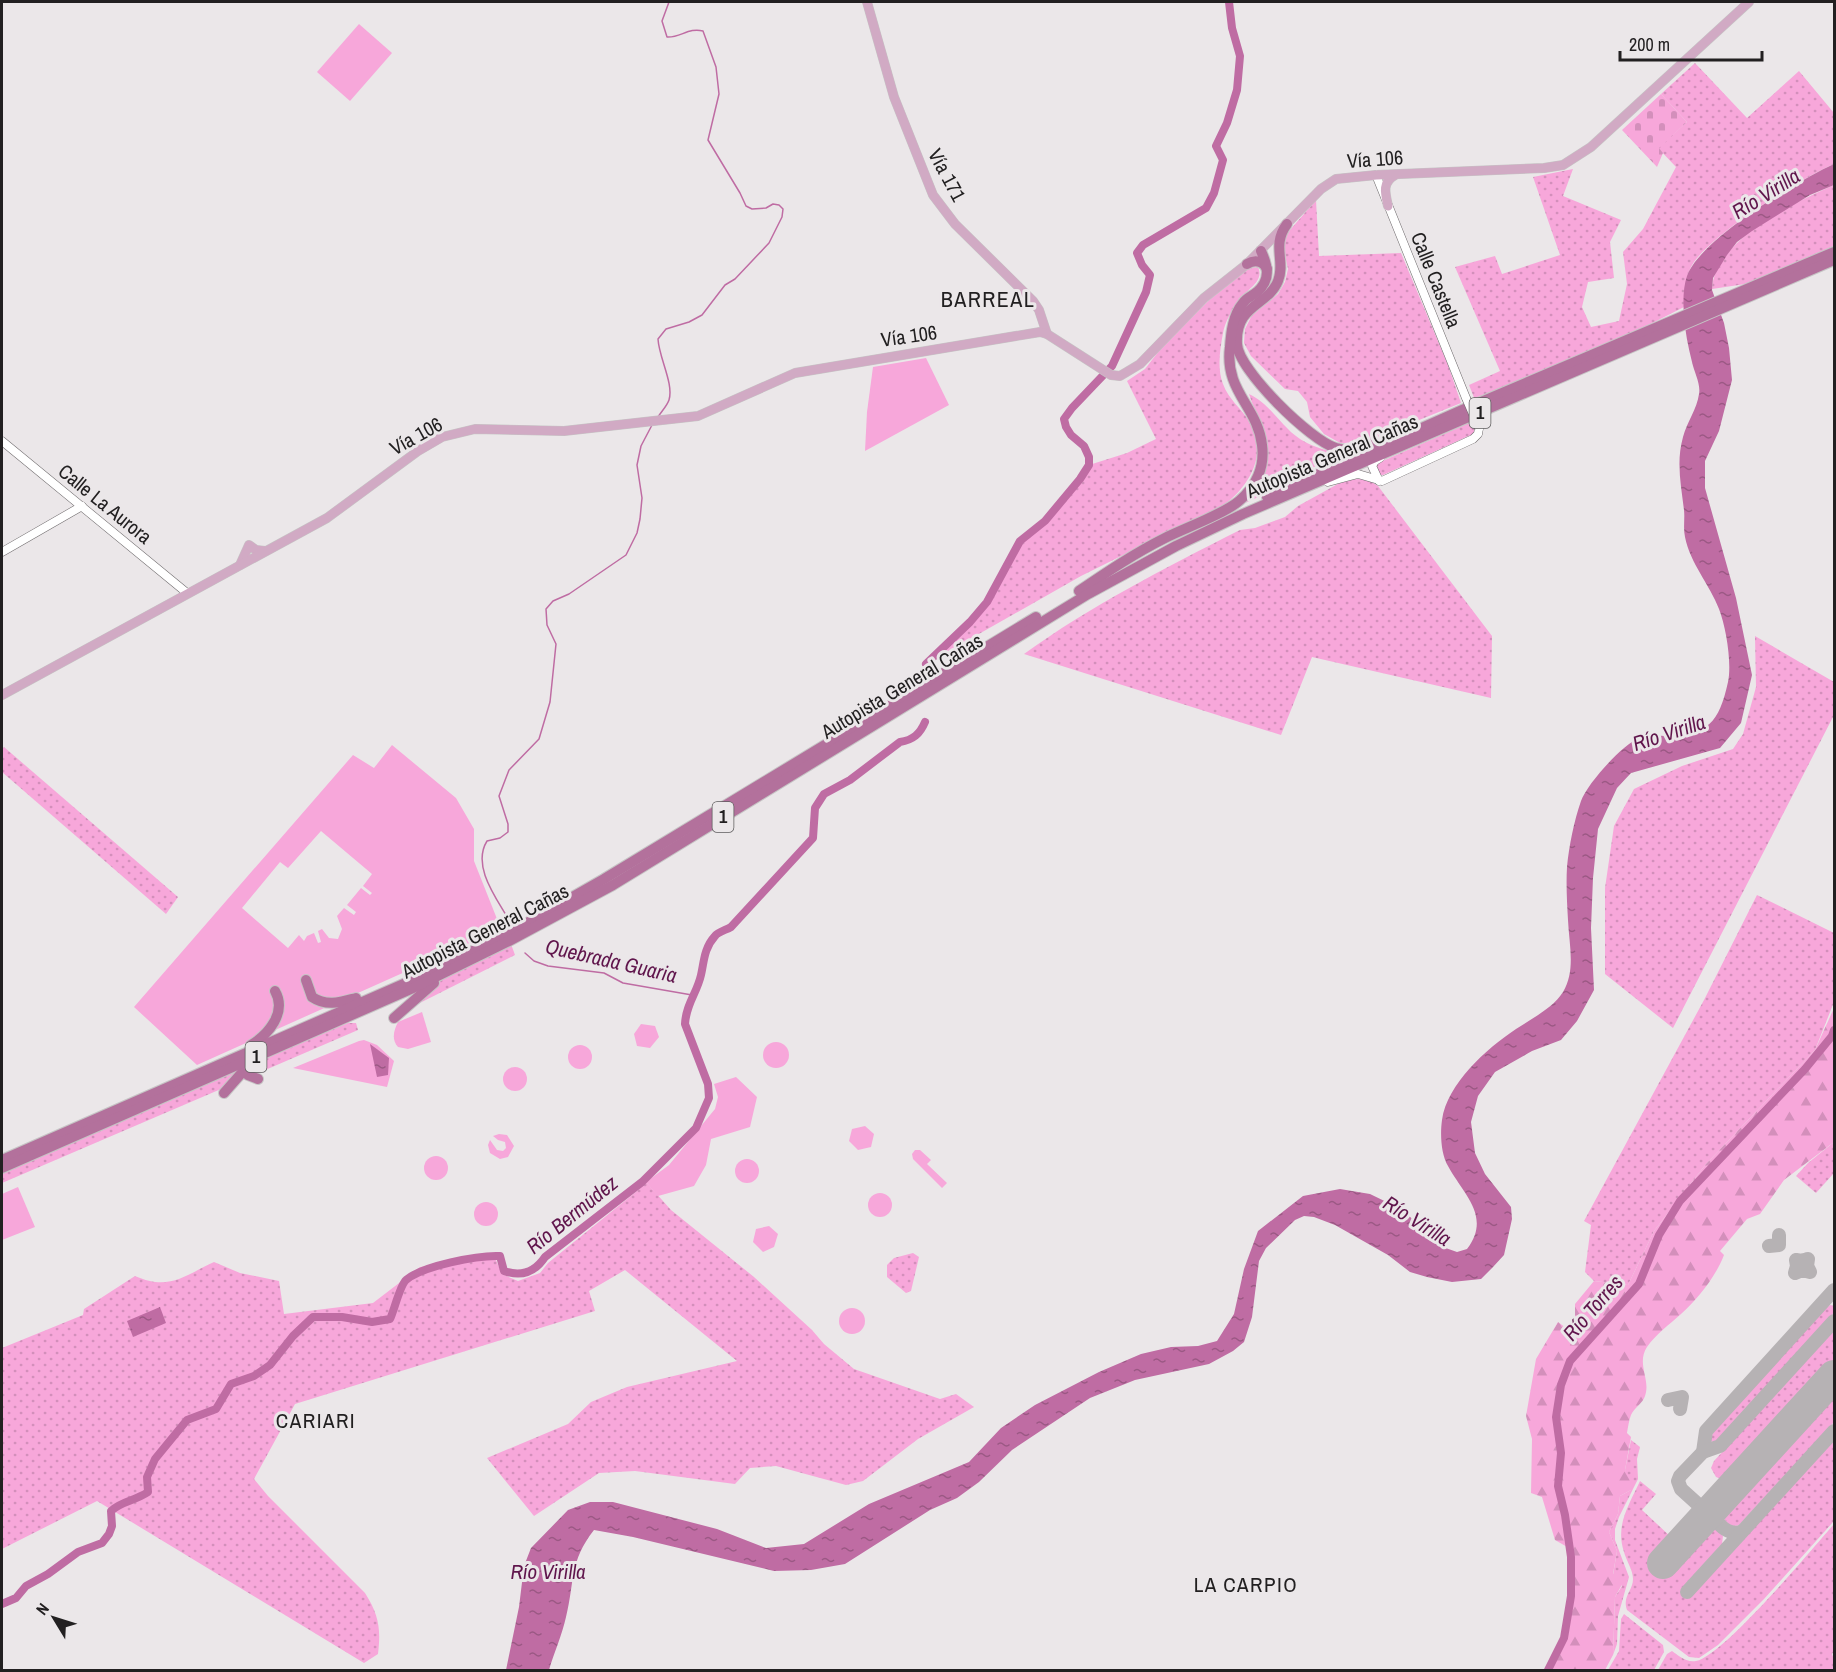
<svg xmlns="http://www.w3.org/2000/svg" width="1836" height="1672" viewBox="0 0 1836 1672" font-family="'Archivo Narrow',sans-serif">
  <style>
    .grass { fill: url(#grass-dots) }
    .forest { fill: url(#forest-firs) }
    .cemetery { fill: url(#cemetery-stones) }
    .green { fill: #f7a7da; fill-rule: evenodd }
    .water { fill: url(#water-ripples) }
    .lines { fill: none; stroke-linecap: round; stroke-linejoin: round }
    .stream { stroke: #bf6ca3; stroke-width: 1.5 }
    .river { stroke: #bf6ca3; stroke-width: 8 }
    .taxiway { stroke: #b6b2b4; stroke-width: 14 }
    .runway { stroke: #b6b2b4; stroke-width: 32 }
    .minor-casing { stroke: #6e6a6c; stroke-width: 9 }
    .major-casing { stroke: #c6c5c5; stroke-width: 10 }
    .highway-casing { stroke: #c6c5c5; stroke-width: 12 }
    .minor { stroke: #fff; stroke-width: 8 }
    .major { stroke: #d1aac4; stroke-width: 9 }
    .highway { stroke: #b3719c; stroke-width: 10 }
    .minor-bridge-casing { stroke: #6e6a6c; stroke-width: 9; stroke-linecap: butt }
    .minor-bridge { stroke: #fff; stroke-width: 8 }
    .labels { text-anchor: middle; stroke-width: 6; stroke-linejoin: round; paint-order: stroke }
    .shield { fill: #ebe7e9; stroke: #5e5c5d; stroke-width: 1.5 }
    .shield-label { font-size: 18px; font-weight: bold; fill: #222021 }
    .street-label { font-size: 20px; fill: #222021; stroke: #ebe7e9 }
    .water-label { font-size: 21px; font-style: italic; fill: #60154c; stroke: #ebe7e9 }
    .neighbourhood-label { font-size: 21px; letter-spacing: 1.5px; fill: #222021; stroke: #ebe7e9 }
    .quarter-label { font-size: 22px; letter-spacing: 1.5px; fill: #222021; stroke: #ebe7e9 }
  </style>
  <defs>
    <pattern id="grass-dots" width="8" height="8" patternUnits="userSpaceOnUse" patternTransform="scale(1.5)"><rect width="8" height="8" fill="#f7a7da"/><path d="M2 2h.1M6 6h.1" fill="none" stroke="#d38fbb" stroke-width="1.8" stroke-linecap="round"/></pattern>
    <pattern id="forest-firs" width="22" height="20" patternUnits="userSpaceOnUse" patternTransform="scale(1.5)"><rect width="22" height="20" fill="#f7a7da"/><path d="M5 1l3.5 6h-7zM16 11l3.5 6h-7z" fill="#d38fbb"/></pattern>
    <pattern id="cemetery-stones" width="16" height="16" patternUnits="userSpaceOnUse" patternTransform="scale(1.5)"><rect width="16" height="16" fill="#f7a7da"/><path d="M2 7V4a2 2 0 0 1 4 0v3zM10 15v-3a2 2 0 0 1 4 0v3z" fill="#d38fbb"/></pattern>
    <pattern id="water-ripples" width="26" height="14" patternUnits="userSpaceOnUse" patternTransform="scale(1.5)"><rect width="26" height="14" fill="#bf6ca3"/><path d="M2 4q2-2 4 0t4 0M15 11q2-2 4 0t4 0" fill="none" stroke="#9b5884"/></pattern>
  </defs>
  <rect width="100%" height="100%" fill="#ebe7e9"/>
  <!-- grass -->
  <g class="grass">
    <path d="M1695 63 1747 118 1799 71 1834 113V164C1798 180 1717 231 1694 262 1685 275 1684 291 1684 307L1625 337 1475 400 1469 385 1500 371 1455 267 1495 256 1502 274 1560 255 1533 177 1573 169 1563 196 1621 220 1610 242 1614 278 1588 282 1582 307 1591 327 1619 321 1627 284 1623 252 1643 229 1676 167 1658 148 1687 122 1661 94Z"/>
    <path d="M1834 185V246L1752 283 1712 289C1714 240 1795 202 1834 185Z"/>
    <polygon points="1316,200 1319,256 1401,253 1448,365 1461,403 1360,444 1340,443 1324,434 1310,417 1307,402 1298,391 1285,389 1251,356 1244,343 1245,329 1252,315 1278,294 1285,282 1288,269 1283,246 1283,238"/>
    <path d="M1258 267C1265 282 1246 290 1239 300 1232 310 1225 322 1223 333 1220 349 1217 369 1223 384 1229 400 1241 408 1249 421 1269 453 1250 485 1224 505L1081 576 926 664 970 622 987 602 1020 541 1045 521 1080 479 1089 465 1127 453 1156 439 1127 381 1145 369 1162 347 1213 296 1249 268Z"/>
    <path d="M1249 394C1266 402 1275 416 1288 429 1303 445 1327 452 1349 454L1336 463 1319 465 1300 473 1278 488 1243 504 1259 484 1256 414Z"/>
    <polygon points="1469,423 1473,425 1475,432 1473,434 1383,475 1380,475 1375,467 1378,463"/>
    <path d="M1359 479 1370 481 1378 486 1492 636 1491 698 1312 657 1281 735 1024 654C1092 605 1165 568 1240 530L1255 528 1285 517 1298 506 1345 480Z"/>
    <polygon points="1755,636 1834,682 1834,715 1673,1028 1605,974 1605,888 1614,826 1634,789 1682,766 1733,749 1743,734 1756,687"/>
    <polygon points="4,747 178,897 166,914 2,772 2,750"/>
    <polygon points="1757,895 1834,933 1834,1002 1815,1050 1706,1164 1654,1231 1628,1285 1594,1281 1585,1272 1591,1225 1584,1221 1704,1000"/>
    <polygon points="511,944 515,955 404,1011 448,975"/>
    <polygon points="348,1023 356,1023 358,1030 256,1074 248,1069 257,1060"/>
    <polygon points="246,1065 228,1086 2,1183 2,1171"/>
    <polygon points="1834,1142 1834,1173 1816,1193 1796,1176 1808,1163"/>
    <path d="M646 1182 671 1210 754 1277 812 1330 824 1344 854 1369 940 1399 956 1394 974 1407 918 1439 863 1481 846 1485 776 1466 750 1468 735 1484 635 1471 599 1473 534 1516 487 1458 568 1424 591 1402 627 1387 737 1361 625 1270 589 1291 595 1311 295 1404 254 1479 268 1496 365 1593C379 1615 381 1629 378 1654L364 1663 97 1501 2 1549V1348L83 1315 84 1309 135 1276C169 1291 184 1276 214 1262L240 1273 279 1281 284 1314 373 1303 420 1267 485 1259 496 1260 502 1274 518 1281 540 1273 548 1263 637 1191Z"/>
    <polygon points="913,1253 919,1257 911,1291 906,1293 887,1277 887,1265 894,1258"/>
    <polygon points="1830,1305 1834,1306 1834,1312 1832,1315 1716,1442 1712,1443 1710,1438 1720,1422 1823,1309 1824,1310"/>
    <polygon points="1834,1330 1834,1361 1728,1476 1721,1479 1716,1477 1711,1468 1714,1461"/>
    <path d="M1834 1390V1422L1739 1525C1732 1528 1727 1524 1723 1517L1725 1510Z"/>
    <path d="M1834 1438V1521L1764 1599 1718 1645 1699 1658 1689 1657 1627 1610C1622 1596 1633 1591 1633 1579 1633 1570 1626 1560 1624 1552 1615 1525 1629 1505 1640 1481L1656 1494 1642 1510 1672 1538 1650 1564 1664 1576 1709 1528 1716 1529 1723 1536 1722 1544 1683 1587 1691 1594Z"/>
    <polygon points="1631,1440 1640,1447 1637,1459 1638,1479 1619,1517 1615,1529 1615,1540 1629,1577 1618,1616 1617,1644 1613,1655 1615,1597 1622,1586 1613,1575 1617,1551 1609,1532 1618,1514 1620,1496 1631,1490 1625,1470"/>
    <path d="M1834 1524V1651L1832 1654 1834 1659V1670H1658L1667 1654 1672 1651C1679 1656 1687 1663 1696 1661 1723 1656 1812 1549 1834 1524Z"/>
    <polygon points="1624,1614 1663,1645 1664,1652 1654,1670 1608,1670 1619,1651 1621,1619"/>
  </g>
  <!-- forest -->
  <path class="forest" d="M1834 1008V1142L1784 1180 1760 1214 1747 1219 1720 1251 1724 1255C1716 1276 1698 1299 1681 1314 1669 1325 1656 1334 1647 1347 1636 1364 1651 1379 1645 1396 1643 1403 1634 1408 1631 1415 1629 1420 1628 1427 1627 1433L1631 1437 1625 1470 1634 1484 1631 1490 1620 1496 1618 1514 1609 1532 1617 1551 1613 1574H1619L1624 1581 1615 1597 1613 1655 1605 1670H1548C1553 1660 1561 1648 1564 1637 1572 1609 1573 1576 1569 1548L1555 1540 1542 1497 1531 1493 1532 1439 1526 1416 1536 1359 1558 1322 1566 1328 1575 1316V1304L1594 1281 1628 1285 1654 1231 1706 1164 1815 1050Z"/>
  <!-- cemetery -->
  <polygon class="cemetery" points="1661,94 1687,122 1659,148 1663,153 1657,167 1622,130"/>
  <!-- green -->
  <g class="green">
    <polygon points="359,24 392,53 350,101 317,72"/>
    <polygon points="926,358 949,405 865,451 867,412 873,367"/>
    <path d="M392 745 456 798 474 829V861L501 929 197 1065 134 1007 353 755 374 768ZM321 831 372 874 363 886 372 893 370 895 361 888 347 905 356 912 354 915 344 908 337 916 342 929 338 939 329 938 322 929 318 931 321 942 318 943 314 933 307 936 304 941 299 935 288 948 242 908 280 862 288 868Z"/>
    <path d="M422 1012 431 1042 408 1049 398 1047C391 1039 394 1030 398 1022Z"/>
    <polygon points="641,1024 655,1026 659,1037 650,1048 637,1046 634,1034"/>
    <polygon points="364,1040 377,1045 394,1061 387,1087 293,1068 359,1041"/>
    <circle cx="776" cy="1055" r="13"/>
    <circle cx="580" cy="1057" r="12"/>
    <circle cx="515" cy="1079" r="12"/>
    <polygon points="736,1077 757,1097 750,1127 711,1139 706,1165 694,1186 658,1196 646,1182 669,1165 715,1109 718,1097 714,1084"/>
    <polygon points="865,1126 874,1134 871,1147 858,1150 849,1141 852,1129"/>
    <polygon points="499,1134 507,1135 514,1146 508,1157 500,1159 490,1153 488,1145 490,1140 497,1150 503,1151 506,1148 505,1142 498,1140 493,1136"/>
    <polygon points="915,1150 920,1150 931,1160 927,1164 947,1183 942,1188 913,1159 912,1154"/>
    <circle cx="436" cy="1168" r="12"/>
    <circle cx="747" cy="1171" r="12"/>
    <polygon points="18,1187 35,1227 2,1240 2,1194"/>
    <circle cx="880" cy="1205" r="12"/>
    <circle cx="486" cy="1214" r="12"/>
    <polygon points="769,1226 778,1234 774,1247 763,1252 753,1242 756,1229"/>
    <circle cx="852" cy="1321" r="13"/>
  </g>
  <!-- water -->
  <g class="water">
    <path d="M1834 164V185L1810 195 1752 231 1737 242 1727 255 1713 278 1712 290 1724 323 1729 348 1732 380 1719 431 1705 461V488L1736 598 1752 675 1741 723 1720 748 1631 773 1617 788 1598 829 1593 878 1591 928 1594 990 1577 1021 1561 1040 1532 1051 1495 1072 1478 1096 1471 1122 1475 1153 1485 1174 1511 1207 1512 1219 1504 1255 1493 1267 1481 1279 1452 1282 1427 1277 1410 1272 1388 1255 1335 1225 1314 1217 1304 1216 1295 1220 1266 1248 1259 1261 1252 1317 1244 1342 1233 1351 1209 1364 1135 1380 1090 1398 1012 1450 979 1482 957 1498 930 1510 845 1564 811 1570 774 1571 633 1537 594 1530C569 1562 575 1581 566 1617 562 1635 554 1653 549 1670H506L519 1607 524 1566 531 1548 568 1510 590 1502H613L717 1529 766 1548 804 1544 869 1504 969 1462 1001 1428 1035 1405 1099 1372 1141 1354 1171 1347 1198 1346 1217 1341 1234 1314 1244 1269 1258 1231 1303 1196 1340 1189 1370 1194 1403 1210 1440 1246 1457 1252 1467 1249C1492 1216 1463 1194 1448 1166 1441 1154 1440 1134 1442 1120 1447 1084 1486 1049 1516 1029 1531 1019 1553 1008 1563 992 1576 971 1569 944 1568 920 1567 903 1566 884 1567 867 1569 846 1574 821 1581 801 1587 784 1622 745 1639 738 1647 735 1657 736 1666 736 1708 735 1719 723 1728 682 1732 663 1726 627 1719 609 1710 585 1690 563 1685 537 1683 528 1685 519 1684 510 1681 485 1676 462 1683 437 1687 422 1697 409 1699 394 1701 384 1694 372 1692 362 1688 346 1685 331 1684 316 1683 303 1683 287 1687 276 1700 239 1799 180 1834 164Z"/>
    <polygon points="370,1044 389,1058 388,1075 377,1077"/>
    <polygon points="160,1307 166,1323 133,1337 127,1321"/>
  </g>
  <g class="lines">
    <!-- stream -->
    <g class="stream">
      <path d="M658 417C661 412 667 406 669 400 674 384 659 358 658 339L666 329 689 322 702 315 725 285 735 279 769 243 782 217 783 209 779 205 773 204 766 208 752 209 746 206 740 193 708 140 719 94 716 67 703 31C689 27 680 38 667 37L662 21 669 2"/>
      <path d="M510 922C498 900 471 867 487 841L500 838 508 832V824L499 796 509 770 539 739 550 702 556 644 547 625 546 609 553 601 569 594 626 555 637 533 640 519 642 498 637 465 641 446 652 425"/>
      <polyline points="525,953 534,961 548,966 604,973 623,983 692,995"/>
    </g>
    <!-- river -->
    <g class="river">
      <polyline points="926,664 970,622 987,602 1020,541 1045,521 1080,479 1089,465 1089,457 1084,446 1071,435 1066,427 1064,419 1072,408 1112,366 1146,292 1150,275 1142,265 1137,253 1143,245 1206,208 1214,193 1223,160 1216,146 1227,123 1237,90 1240,56 1232,28 1229,2"/>
      <path d="M2 1604 16 1598 26 1586 48 1574 78 1552 102 1543 109 1534 112 1526 111 1511C121 1501 135 1501 148 1492L147 1477 155 1459 187 1420 216 1409 231 1384 254 1376 270 1365 293 1336 313 1317H342L372 1322 390 1319C394 1311 400 1285 406 1280 422 1266 478 1255 500 1256L504 1271C521 1277 535 1272 545 1257L642 1182 696 1128 709 1098 708 1084 685 1024C686 1004 697 993 701 975 704 962 704 948 715 936 718 932 726 930 731 927L813 838 815 808 824 794 850 780 900 742C913 740 920 734 925 722"/>
      <polyline points="1548,1670 1564,1638 1571,1596 1571,1557 1565,1515 1558,1486 1561,1453 1556,1417 1561,1385 1570,1361 1639,1284 1659,1235 1680,1201 1805,1069 1832,1036 1834,1030"/>
    </g>
    <!-- taxiway -->
    <g class="taxiway">
      <polyline points="1769,1246 1779,1245 1779,1235"/>
      <polygon points="1808,1259 1807,1266 1810,1272 1802,1270 1795,1273 1797,1266 1796,1260 1802,1261"/>
      <polyline points="1668,1400 1682,1397 1680,1409"/>
      <polyline points="1703,1452 1706,1431 1834,1290"/>
      <polyline points="1716,1505 1710,1509 1702,1508 1681,1489 1678,1481 1680,1476 1703,1452 1720,1446 1834,1321"/>
      <path d="M1716 1505C1709 1520 1727 1536 1741 1532"/>
      <polyline points="1701,1522 1709,1519 1716,1521"/>
      <polyline points="1687,1592 1834,1431"/>
    </g>
    <!-- runway -->
    <polyline class="runway" points="1663,1563 1834,1376"/>
    <!-- minor casing -->
    <g class="minor-casing">
      <g id="minor">
        <polyline points="1376,175 1466,398"/>
        <polyline points="2,441 187,593"/>
        <polyline points="1379,481 1372,466 1375,461 1380,458"/>
        <polyline points="1328,482 1358,474 1382,481 1473,439 1478,434 1479,428"/>
        <polyline points="2,552 82,506"/>
      </g>
    </g>
    <!-- major casing -->
    <g class="major-casing">
      <g id="major">
        <polyline points="867,2 894,97 933,195 955,224 1033,301 1039,310 1047,334"/>
        <path d="M1388 206C1385 193 1382 182 1395 175"/>
        <polyline points="240,565 249,545 256,550 265,551"/>
        <polyline points="2,695 327,518 418,451 442,437 475,429 564,431 698,416 795,373 1040,332 1047,334 1111,375 1120,376 1140,364 1204,298 1247,264 1321,189 1336,179 1376,175 1544,168 1563,165 1591,147 1749,2"/>
      </g>
    </g>
    <!-- highway casing -->
    <g class="highway-casing">
      <g id="highway">
        <path d="M1287 224C1271 246 1286 261 1278 281 1268 306 1235 304 1237 344 1238 370 1311 441 1336 448 1349 452 1360 448 1372 444"/>
        <path d="M1247 264C1255 259 1263 261 1267 269"/>
        <polyline points="1267,497 1462,410 1834,252"/>
        <path d="M1079 591C1107 572 1135 553 1165 538 1185 528 1224 514 1239 501 1256 487 1265 467 1262 445 1258 407 1224 391 1230 347 1231 332 1233 315 1243 303 1246 298 1252 296 1257 292 1271 280 1268 266 1261 251"/>
        <path d="M306 980 312 997C327 1007 341 1002 356 998"/>
        <polyline points="394,1018 434,983"/>
        <path d="M251 1045C269 1034 287 1012 275 991"/>
        <polyline points="248,1066 248,1075 258,1079"/>
        <polyline points="224,1093 253,1060"/>
        <polyline points="2,1160 408,982 506,935 604,879 1036,617"/>
        <polyline points="2,1168 411,989 509,941 613,885 1088,594 1176,546 1243,514 1834,260"/>
      </g>
    </g>
    <!-- minor -->
    <use href="#minor" class="minor"/>
    <!-- major -->
    <use href="#major" class="major"/>
    <!-- highway -->
    <use href="#highway" class="highway"/>
    <!-- minor-bridge casing -->
    <g class="minor-bridge-casing">
      <polyline id="minor-bridge" points="1466,398 1479,428"/>
    </g>
    <!-- minor-bridge -->
    <use href="#minor-bridge" class="minor-bridge"/>
  </g>
  <g class="labels">
    <!-- shield labels -->
    <g class="shield">
      <rect x="1469.5" y="398" width="21" height="30" rx="4.5"/>
      <rect x="712.5" y="802" width="21" height="30" rx="4.5"/>
      <rect x="245.5" y="1042" width="21" height="30" rx="4.5"/>
    </g>
    <g class="shield-label">
      <text x="1480" y="419">1</text>
      <text x="723" y="823">1</text>
      <text x="256" y="1063">1</text>
    </g>
    <!-- street labels -->
    <g class="street-label">
      <text transform="translate(1375 159) rotate(-4)" y="7">Vía 106</text>
      <text transform="translate(947 175) rotate(62)" y="7">Vía 171</text>
      <text transform="translate(1436 280) rotate(68)" y="7">Calle Castella</text>
      <text transform="translate(909 336) rotate(-8)" y="7">Vía 106</text>
      <text transform="translate(416 436) rotate(-29)" y="7">Vía 106</text>
      <text transform="translate(1332 456) rotate(-23)" y="7">Autopista General Cañas</text>
      <text transform="translate(105 504) rotate(39)" y="7">Calle La Aurora</text>
      <text transform="translate(902 686) rotate(-31)" y="7">Autopista General Cañas</text>
      <text transform="translate(485 931) rotate(-27)" y="7">Autopista General Cañas</text>
    </g>
    <!-- water labels -->
    <g class="water-label">
      <text transform="translate(1766 194) rotate(-32)" y="7">Río Virilla</text>
      <text transform="translate(1669 733) rotate(-18)" y="7">Río Virilla</text>
      <text transform="translate(611 961) rotate(13)" y="7">Quebrada Guaria</text>
      <text transform="translate(572 1215) rotate(-39)" y="7">Río Bermúdez</text>
      <text transform="translate(1417 1221) rotate(32)" y="7">Río Virilla</text>
      <text transform="translate(1593 1308) rotate(-49)" y="7">Río Torres</text>
      <text x="548" y="1579">Río Virilla</text>
    </g>
    <!-- neighbourhood labels -->
    <g class="neighbourhood-label">
      <text x="316" y="1428">CARIARI</text>
      <text x="1246" y="1592">LA CARPIO</text>
    </g>
    <!-- quarter labels -->
    <g class="quarter-label">
      <text x="988" y="307">BARREAL</text>
    </g>
  </g>
  <!-- border -->
  <rect width="1836" height="1672" fill="none" stroke="#222021" stroke-width="6"/>
  <!-- north arrow -->
  <g transform="translate(54 1618) rotate(308)" stroke="#ebe7e9" stroke-width="4.5" paint-order="stroke">
  <path d="M0-4.5L10 22L0 15L-10 22Z" fill="#222021"/>
  <text y="-9" font-size="16" font-weight="bold" text-anchor="middle" fill="#222021">N</text>
  </g>
  <!-- scale -->
  <path d="M1620 51v9h142v-9" fill="none" stroke="#222021" stroke-width="3"/>
  <text x="1629" y="51" font-size="18" fill="#222021" stroke="#ebe7e9" stroke-width="4.5" paint-order="stroke">200 m</text>
</svg>
